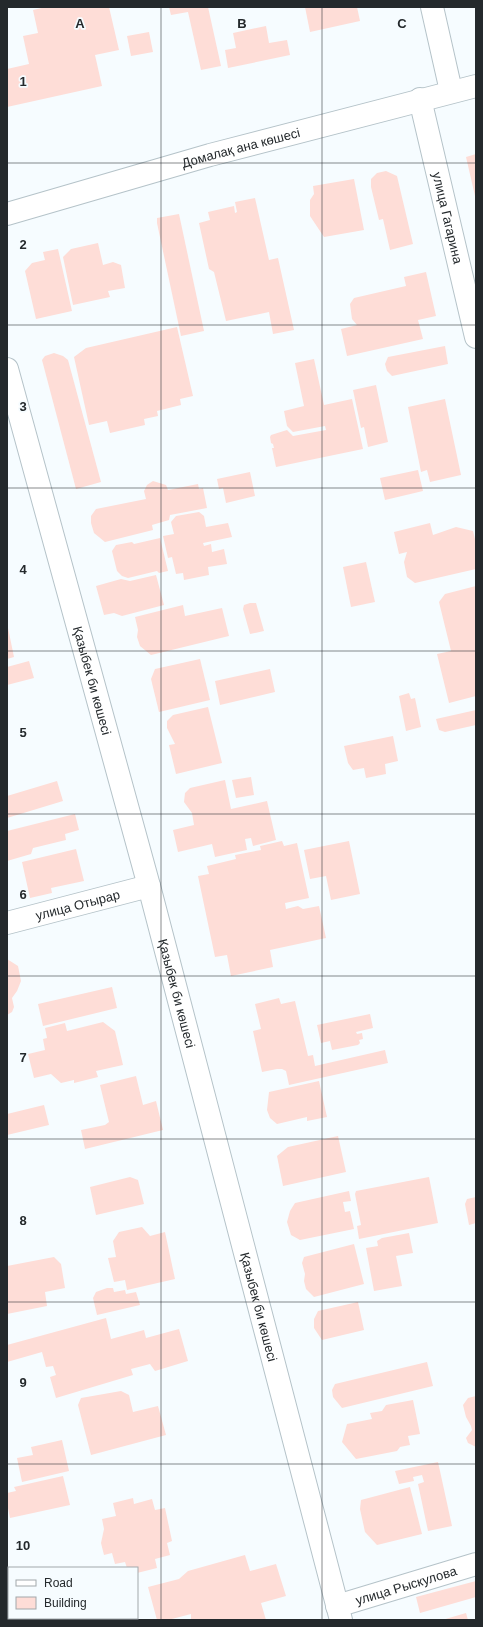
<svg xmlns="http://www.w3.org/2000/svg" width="483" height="1627" viewBox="0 0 483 1627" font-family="Arial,sans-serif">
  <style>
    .building { fill: #feddd7 }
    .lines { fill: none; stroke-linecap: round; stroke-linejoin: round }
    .minor-casing { stroke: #b5c3c9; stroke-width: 24 }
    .minor { stroke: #fff; stroke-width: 22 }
    .grid { fill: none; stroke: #24292c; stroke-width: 1; stroke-opacity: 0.55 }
    .labels { text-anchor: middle; stroke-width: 3.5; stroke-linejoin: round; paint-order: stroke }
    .street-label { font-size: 13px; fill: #24292c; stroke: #f6fcff }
    .grid-label { font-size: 13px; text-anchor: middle; font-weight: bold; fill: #24292c; stroke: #f6fcff; stroke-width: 3.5; stroke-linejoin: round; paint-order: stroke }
  </style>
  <rect width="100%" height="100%" fill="#f6fcff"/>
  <!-- building -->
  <g class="building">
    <polygon points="46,7 109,7 119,50 95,55 102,86 7,107 7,69 29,64 23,36 38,33 33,10"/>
    <polygon points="169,7 208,7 221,66 201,70 188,12 171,15"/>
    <polygon points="305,7 357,7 360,21 310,32"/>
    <polygon points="266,26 269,43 287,40 290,55 228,68 225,50 236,48 233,33"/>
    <polygon points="149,32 153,52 131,56 127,36"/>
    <polygon points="476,154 476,196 475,196 466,157"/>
    <polygon points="386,171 397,176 413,244 390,250 383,219 379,220 371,187 371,179 377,173"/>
    <polygon points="354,179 364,230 324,237 310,216 310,200 314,194 313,186"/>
    <polygon points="255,198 269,260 278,258 294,330 273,334 269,312 226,321 214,272 209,269 199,223 210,220 208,212 234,206 235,213 237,212 235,202"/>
    <polygon points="179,214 204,331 181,336 157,223 157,218"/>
    <polygon points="98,243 103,265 113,262 121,265 125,288 108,291 110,297 73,305 63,257 71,249"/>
    <polygon points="58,249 72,311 36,319 25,271 32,263 45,260 43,252"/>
    <polygon points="426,272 436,316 418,320 423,339 347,356 341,329 357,325 352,319 350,304 354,298 406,286 404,277"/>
    <polygon points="177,327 193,396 180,399 181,405 157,411 158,416 144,419 145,425 110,433 107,421 89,425 74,357 86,348"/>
    <polygon points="445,346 448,364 392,376 387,371 385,364 388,357"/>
    <polygon points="54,353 63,356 68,360 101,482 76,489 42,360 45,356"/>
    <polygon points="314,359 324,405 352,399 363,449 276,467 272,448 274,448 273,444 271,443 270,437 271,435 287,430 293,436 326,430 325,426 293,432 287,426 284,411 304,406 295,363"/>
    <polygon points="376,385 388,442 368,447 364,427 361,428 353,390"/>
    <polygon points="445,399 461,475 430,482 427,470 421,472 408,407"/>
    <polygon points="418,470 423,491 385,500 380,478"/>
    <polygon points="250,472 255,496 226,503 223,488 219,489 217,479"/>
    <polygon points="153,481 166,485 168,490 198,484 199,489 203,488 207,508 170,515 169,520 152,525 153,530 105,542 94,533 91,523 91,516 96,509 146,499 144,491 147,485"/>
    <polygon points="199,512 204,516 206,527 228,523 232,537 203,543 204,546 211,544 212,552 224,549 227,564 208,567 209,575 184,580 183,573 176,574 172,557 168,558 163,536 174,534 171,522 176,516"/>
    <polygon points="430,523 433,535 456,527 473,531 476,543 476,569 415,583 407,577 404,562 407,552 399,554 394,532"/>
    <polygon points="160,538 168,571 159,573 157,571 128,578 122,576 117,571 112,551 116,545 132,542 134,544"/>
    <polygon points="366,562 375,602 351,607 343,567"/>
    <polygon points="156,575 164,605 122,616 114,613 104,615 96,586 121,579 130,581"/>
    <polygon points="476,586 476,696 449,703 437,654 451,651 439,602 445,594"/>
    <polygon points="250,603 256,603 264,631 250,634 243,609 244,605"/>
    <polygon points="183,605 185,616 222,608 229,636 151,655 140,646 137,637 138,630 135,617"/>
    <polygon points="7,623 14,657 7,659"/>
    <polygon points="200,659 210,700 159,712 151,679 155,669"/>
    <polygon points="29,661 34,678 7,685 7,667"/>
    <polygon points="270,669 275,692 220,705 215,681"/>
    <polygon points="409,693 411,699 415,698 421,727 406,731 399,696"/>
    <polygon points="208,707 222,763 176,774 169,745 175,744 167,728 167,721 173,715"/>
    <polygon points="476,710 476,725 445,732 439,730 436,719"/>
    <polygon points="393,736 398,761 385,764 386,774 366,778 364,768 353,770 348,763 344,746"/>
    <polygon points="251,777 254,795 236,798 232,780"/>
    <polygon points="225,780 231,809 267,801 276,840 253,846 251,838 245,839 247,850 215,857 212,844 178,852 173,830 194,825 192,813 184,802 185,793 190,788"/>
    <polygon points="57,781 63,801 7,818 7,796"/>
    <polygon points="75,814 79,830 65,834 66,840 33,848 31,854 7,861 7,831"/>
    <polygon points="282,841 284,846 297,843 309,898 285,903 286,909 298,906 303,909 319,906 326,938 270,950 273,967 231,976 227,955 215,957 198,876 209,874 207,866 236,859 235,855 261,850 260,846"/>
    <polygon points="349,841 360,894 331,900 326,876 310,879 304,850"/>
    <polygon points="76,849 84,881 51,888 52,893 30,898 22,862"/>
    <polygon points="7,959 18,966 21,981 17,991 12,998 14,1007 12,1012 7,1015"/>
    <polygon points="112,987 117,1008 43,1026 38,1004"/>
    <polygon points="279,998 281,1004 295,1001 308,1056 313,1055 315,1066 385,1050 388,1063 289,1085 286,1071 282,1069 277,1069 262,1072 253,1031 261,1029 255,1004"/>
    <polygon points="370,1014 373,1028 356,1032 357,1034 362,1033 363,1039 359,1040 360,1043 358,1045 332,1050 330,1041 321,1043 317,1025"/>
    <polygon points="103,1022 115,1031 123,1065 96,1071 98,1077 74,1083 74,1080 61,1083 51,1074 34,1078 28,1054 45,1050 43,1039 47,1038 45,1028 65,1023 67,1031"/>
    <polygon points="136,1076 143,1105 156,1101 163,1130 85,1149 81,1130 105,1125 109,1122 100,1085"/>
    <polygon points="319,1081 327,1117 307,1121 307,1117 277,1124 270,1118 267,1110 269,1092"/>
    <polygon points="44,1105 49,1125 7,1135 7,1114"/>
    <polygon points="338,1136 346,1172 283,1186 277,1156 288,1147"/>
    <polygon points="130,1177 138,1180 144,1204 96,1215 90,1187"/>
    <polygon points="429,1177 438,1223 359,1239 357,1226 361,1225 355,1194 356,1191"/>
    <polygon points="349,1191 351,1201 343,1202 345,1212 350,1211 354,1229 300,1240 291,1235 287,1222 290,1211 295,1203"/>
    <polygon points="476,1197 476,1223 469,1225 465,1204 467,1199"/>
    <polygon points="142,1227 150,1236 165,1232 175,1279 127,1290 125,1280 114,1282 108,1258 116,1257 113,1241 119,1232"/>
    <polygon points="409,1233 413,1253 396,1256 402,1286 374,1291 366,1248 378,1246 377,1241 382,1238"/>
    <polygon points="354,1244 364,1284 314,1297 306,1289 304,1281 305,1274 302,1263 304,1257"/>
    <polygon points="54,1257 61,1264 65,1288 45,1292 47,1306 7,1314 7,1266"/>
    <polygon points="107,1288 113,1288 114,1292 125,1290 126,1294 136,1292 140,1305 97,1315 93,1298 96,1292"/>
    <polygon points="358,1302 364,1330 322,1340 314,1328 314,1319 318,1311"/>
    <polygon points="106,1318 111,1339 144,1330 146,1338 179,1329 188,1361 155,1371 150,1364 131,1369 133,1375 56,1398 50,1377 56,1375 53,1366 46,1367 42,1352 7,1362 7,1345"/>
    <polygon points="427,1362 433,1386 342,1408 333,1397 332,1390 335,1384"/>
    <polygon points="121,1391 129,1395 133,1412 158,1406 166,1435 91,1455 78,1405 81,1398"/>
    <polygon points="476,1396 476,1447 468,1443 466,1438 472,1430 471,1426 466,1417 463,1405 468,1398"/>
    <polygon points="413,1400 420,1434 408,1436 410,1445 400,1447 397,1451 356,1459 342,1442 347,1424 372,1419 370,1413 382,1411 386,1405"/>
    <polygon points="62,1440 69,1471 22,1482 17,1458 33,1455 31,1447"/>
    <polygon points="438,1462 452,1526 428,1531 418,1484 424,1482 422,1475 413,1477 414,1481 399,1484 395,1471"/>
    <polygon points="63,1476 70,1505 10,1518 7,1503 7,1493 16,1491 14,1487"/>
    <polygon points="410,1487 422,1534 377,1545 365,1532 360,1509 361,1500"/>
    <polygon points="133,1498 134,1504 152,1499 155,1510 165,1508 172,1541 167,1543 170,1555 155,1559 157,1568 137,1573 137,1568 134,1567 127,1568 125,1562 115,1564 112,1553 104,1555 101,1543 104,1529 102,1519 116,1516 113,1503"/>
    <polygon points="245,1555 250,1571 276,1564 286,1596 261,1603 266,1620 191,1620 191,1614 168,1620 157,1620 148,1587 179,1579 188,1571"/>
    <polygon points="476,1581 476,1597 420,1613 416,1597"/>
    <polygon points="466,1613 468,1620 442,1620"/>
    <polygon points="83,1618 105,1618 106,1620 83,1620"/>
  </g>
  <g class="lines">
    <!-- minor casing -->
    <g class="minor-casing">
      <g id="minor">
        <polyline points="432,7 451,91"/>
        <path id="s1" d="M420 99 476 337"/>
        <path id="s2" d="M7 214 210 155 476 86"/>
        <path id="s3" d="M7 369 149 886 341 1620"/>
        <path id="s4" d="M7 923 149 886"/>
        <path id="s5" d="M337 1606 476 1564"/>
      </g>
    </g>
    <!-- minor -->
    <use href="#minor" class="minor"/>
  </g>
  <!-- grid -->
  <path class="grid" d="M161 7V1620M322 7V1620M7 163H476M7 325H476M7 488H476M7 651H476M7 814H476M7 976H476M7 1139H476M7 1302H476M7 1464H476"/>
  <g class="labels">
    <!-- street labels -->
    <g class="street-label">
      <text dy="5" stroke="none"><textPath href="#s2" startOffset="243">Домалақ ана көшесі</textPath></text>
      <text dy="5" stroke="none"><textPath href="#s1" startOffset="122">улица Гагарина</textPath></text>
      <text dy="5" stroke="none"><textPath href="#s3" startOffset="323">Қазыбек би көшесі</textPath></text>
      <text dy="5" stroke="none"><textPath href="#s4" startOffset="73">улица Отырар</textPath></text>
      <text dy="5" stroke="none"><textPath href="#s3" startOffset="647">Қазыбек би көшесі</textPath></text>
      <text dy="5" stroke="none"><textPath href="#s3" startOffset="971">Қазыбек би көшесі</textPath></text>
      <text dy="5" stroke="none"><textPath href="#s5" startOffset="72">улица Рыскулова</textPath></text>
    </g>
  </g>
  <g class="grid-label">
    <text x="80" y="28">A</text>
    <text x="242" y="28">B</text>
    <text x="402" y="28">C</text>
    <text x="23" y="86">1</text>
    <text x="23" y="249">2</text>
    <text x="23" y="411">3</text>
    <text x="23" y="574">4</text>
    <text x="23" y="737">5</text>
    <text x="23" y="899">6</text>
    <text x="23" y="1062">7</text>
    <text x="23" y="1225">8</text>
    <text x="23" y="1387">9</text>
    <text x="23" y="1550">10</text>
  </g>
  <!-- border -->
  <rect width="483" height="1627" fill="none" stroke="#24292c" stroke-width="16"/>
  <!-- legend -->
  <rect x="8" y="1567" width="130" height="52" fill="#f6fcff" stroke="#a2a8ab"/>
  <rect x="16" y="1580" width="20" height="6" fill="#ffffff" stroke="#a2a8ab"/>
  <text x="44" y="1587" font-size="12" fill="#24292c">Road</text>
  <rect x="16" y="1597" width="20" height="12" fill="#feddd7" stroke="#a2a8ab"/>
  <text x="44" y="1607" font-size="12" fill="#24292c">Building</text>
</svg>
